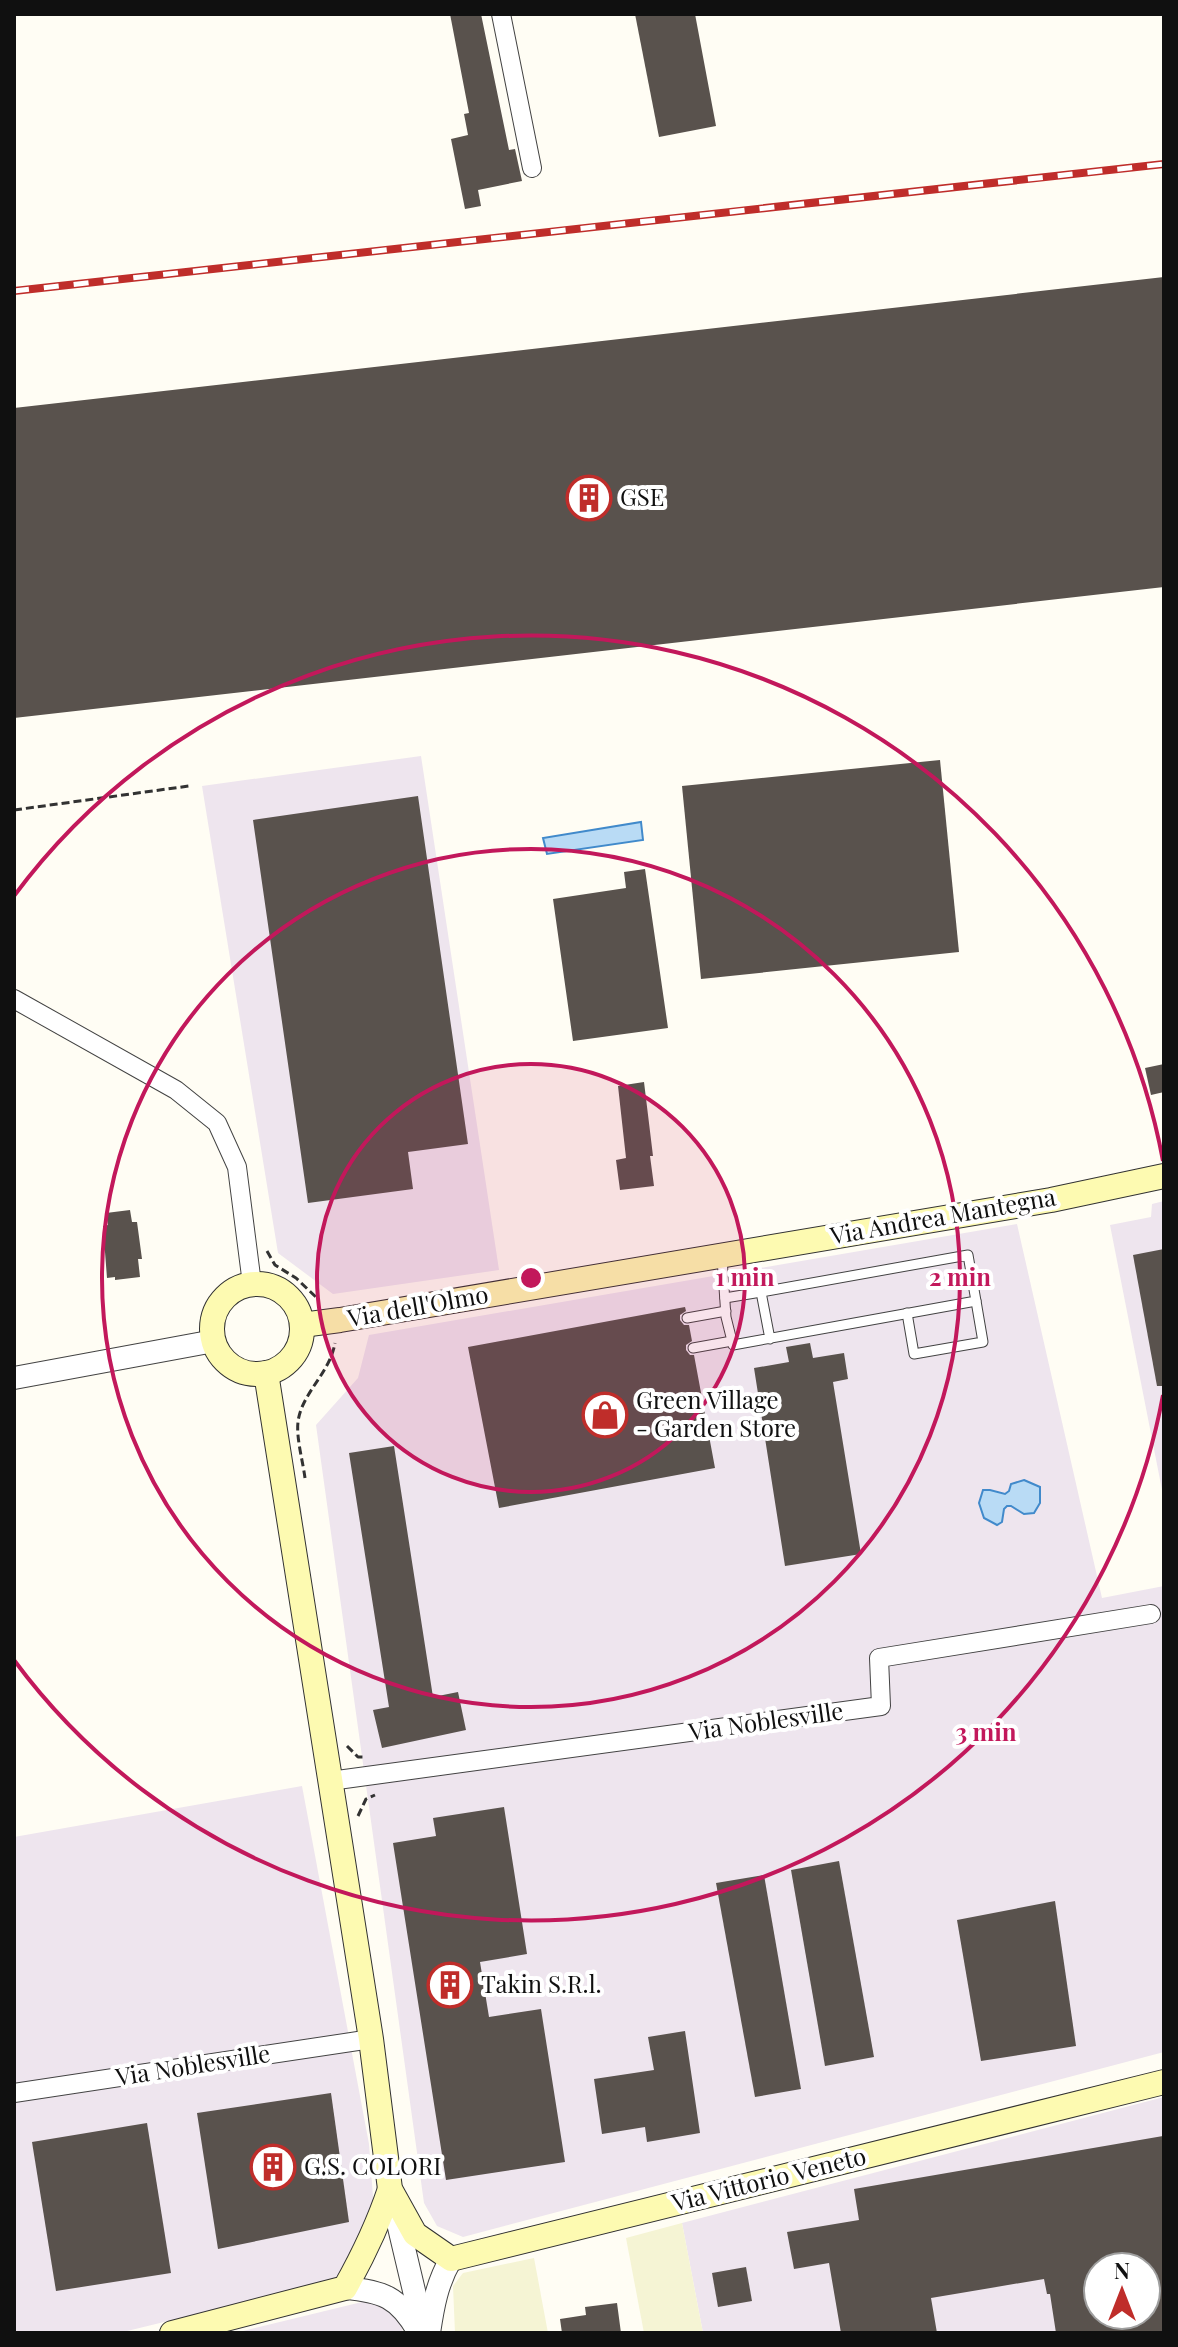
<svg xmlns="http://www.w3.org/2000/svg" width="1178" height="2347" viewBox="0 0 1178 2347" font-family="'Playfair Display',serif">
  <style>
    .industrial { fill: #eee5ee; fill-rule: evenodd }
    .farmland { fill: #f5f4d4 }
    .water { fill: #b9dbf5; stroke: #418acb; stroke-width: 2 }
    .building { fill: #59524d; fill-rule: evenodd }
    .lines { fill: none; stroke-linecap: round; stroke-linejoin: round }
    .service-casing { stroke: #434343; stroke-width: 11 }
    .minor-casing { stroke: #434343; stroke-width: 20 }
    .tertiary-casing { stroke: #434343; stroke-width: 24 }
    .secondary-casing { stroke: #323232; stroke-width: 26 }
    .path { stroke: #323232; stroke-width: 3; stroke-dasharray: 8 4; stroke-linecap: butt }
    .service { stroke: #fff; stroke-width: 9 }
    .minor { stroke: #fff; stroke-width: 18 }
    .tertiary { stroke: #fff; stroke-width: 22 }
    .secondary { stroke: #fdfab1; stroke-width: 24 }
    .rail-casing { stroke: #bf2d2a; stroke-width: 8 }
    .rail { stroke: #fff; stroke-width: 5; stroke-dasharray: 15; stroke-linecap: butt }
    .ring { fill: none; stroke: #c2185b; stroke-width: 4 }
    .labels { text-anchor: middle; stroke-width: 8; stroke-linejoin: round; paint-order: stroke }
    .poi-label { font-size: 24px; fill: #101010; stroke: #fff; text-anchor: start }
    .street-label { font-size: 24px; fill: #101010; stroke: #fff }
    .centre { fill: #c2185b; stroke: #fff; stroke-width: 4 }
    .ring-label { font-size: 24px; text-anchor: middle; font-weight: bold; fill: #c2185b; stroke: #fff; stroke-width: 8; stroke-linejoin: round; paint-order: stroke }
  </style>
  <rect width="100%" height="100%" fill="#fffdf4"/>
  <!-- industrial -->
  <g class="industrial">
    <polygon points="421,756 499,1270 333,1294 278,1253 202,786"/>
    <polygon points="1164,1201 1164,1500 1110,1225 1151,1217 1152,1204"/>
    <polygon points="1017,1224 1102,1598 1164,1586 1164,2052 463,2237 437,2226 424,2203 316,1425 358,1378 369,1335"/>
    <polygon points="302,1786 369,2144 374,2210 336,2280 119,2333 14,2333 14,1837"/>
    <path d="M1164 2097V2333H703L682 2223ZM1098 2267H1146V2315H1098Z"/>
    <polygon points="366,2301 387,2307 401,2324 403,2333 235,2333"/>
  </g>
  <!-- farmland -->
  <g class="farmland">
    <polygon points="682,2223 703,2333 644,2333 626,2238"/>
    <polygon points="534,2258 548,2333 455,2333 453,2286 463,2273"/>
  </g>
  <!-- water -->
  <g class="water">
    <polygon points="641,822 643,840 547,854 543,838"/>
    <polygon points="1024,1480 1040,1487 1040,1503 1034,1513 1024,1514 1011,1506 1007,1506 1004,1509 1002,1522 997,1525 984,1518 979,1503 983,1490 990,1490 1005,1494 1009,1491 1011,1484"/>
  </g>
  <!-- building -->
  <g class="building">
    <polygon points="450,14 481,14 509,150 515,149 522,181 478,190 481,206 465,209 451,139 468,135 464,114 469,113"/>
    <polygon points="635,14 695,14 716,126 659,137"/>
    <polygon points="1164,277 1164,587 14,718 14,408"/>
    <polygon points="940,760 959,952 701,979 682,786"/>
    <polygon points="418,796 468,1144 408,1152 413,1189 308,1203 253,820"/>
    <polygon points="645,869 668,1028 573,1041 553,899 626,888 624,872"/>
    <polygon points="1164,1064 1164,1092 1151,1095 1145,1068"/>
    <polygon points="644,1082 653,1156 650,1156 654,1186 620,1190 616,1160 626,1158 618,1086"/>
    <polygon points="130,1210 132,1222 137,1222 142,1259 138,1259 140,1277 115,1280 115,1277 107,1278 103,1226 108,1225 106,1213"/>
    <polygon points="1164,1249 1164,1386 1157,1386 1133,1255"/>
    <polygon points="685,1307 686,1311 680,1315 680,1320 684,1325 689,1325 692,1341 686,1345 686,1350 690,1355 694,1355 715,1468 499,1508 468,1347"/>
    <polygon points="810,1343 813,1358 844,1353 848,1379 833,1382 861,1554 785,1566 754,1368 789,1362 786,1347"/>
    <polygon points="394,1446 433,1697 458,1692 466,1730 382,1748 373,1710 389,1707 349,1453"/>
    <polygon points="504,1807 527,1954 480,1962 489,2017 541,2009 565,2162 446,2180 393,1843 436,1836 433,1818"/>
    <polygon points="839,1861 874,2057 825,2066 791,1870"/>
    <polygon points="764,1875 801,2089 755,2097 716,1883"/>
    <polygon points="1055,1901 1076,2046 981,2061 957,1920"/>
    <polygon points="685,2031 700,2133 647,2142 645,2127 602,2134 594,2079 654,2070 648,2037"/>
    <polygon points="331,2093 349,2222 218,2249 197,2113"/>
    <polygon points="147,2123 171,2273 56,2291 32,2142"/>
    <path d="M1163 2136 1164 2333H1056L1050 2294H1047L1044 2279 931 2298 937 2333H841L829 2263 794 2269 787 2232 859 2220 854 2189ZM1098 2267H1146V2315H1098Z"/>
    <polygon points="746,2267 752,2301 718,2307 712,2273"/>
    <polygon points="617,2303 621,2333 562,2333 560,2319 586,2315 585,2307"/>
  </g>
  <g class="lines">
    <!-- service casing -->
    <g class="service-casing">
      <g id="service">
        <path d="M722 1258 726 1317 733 1345C814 1331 895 1315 976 1301L968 1255 761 1292 770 1339"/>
        <polyline points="725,1298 761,1292"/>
        <polyline points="907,1313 914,1354 983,1342 976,1301"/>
        <polyline points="687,1318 726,1311"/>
        <polyline points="693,1348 732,1341"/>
      </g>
    </g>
    <!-- minor casing -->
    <g class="minor-casing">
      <g id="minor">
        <polyline points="501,14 532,168"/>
        <polyline points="14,999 176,1090 217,1123 237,1167 252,1284"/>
        <polyline points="330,1781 881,1706 879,1658 1151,1614"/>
        <polyline points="14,2093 371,2039"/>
      </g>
    </g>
    <!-- tertiary casing -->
    <g class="tertiary-casing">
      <g id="tertiary">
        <polyline points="14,1378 214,1341"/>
        <polyline points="393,2202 424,2333"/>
        <path d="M345 2288C382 2291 399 2297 418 2331"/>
        <path d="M429 2333C433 2306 437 2283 451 2259"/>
      </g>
    </g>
    <!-- secondary casing -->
    <g class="secondary-casing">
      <g id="secondary">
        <circle cx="257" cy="1329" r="45"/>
        <polyline points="302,1325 340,1320 1051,1200 1164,1176"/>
        <polyline points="266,1373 371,2039 390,2189 415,2234 451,2259 1164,2082"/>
        <path d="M172 2333 345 2288C363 2256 378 2225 390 2189"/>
      </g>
    </g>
    <!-- path -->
    <g class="path">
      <polyline points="14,810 189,786"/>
      <polyline points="267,1251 275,1265 296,1278 319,1300"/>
      <path d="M305 1478C303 1462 296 1437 298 1422 301 1394 330 1373 335 1343"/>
      <polyline points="347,1746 358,1757 363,1757"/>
      <polyline points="358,1816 366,1799 375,1795"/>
    </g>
    <!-- service -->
    <use href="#service" class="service"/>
    <!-- minor -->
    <use href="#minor" class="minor"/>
    <!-- tertiary -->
    <use href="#tertiary" class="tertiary"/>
    <!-- secondary -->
    <use href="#secondary" class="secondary"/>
    <!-- rail casing -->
    <g class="rail-casing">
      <polyline id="rail" points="14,291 1164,164"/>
    </g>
    <!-- rail -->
    <use href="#rail" class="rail"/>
  </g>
  <!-- distance rings -->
  <circle cx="531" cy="1278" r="214" fill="#c2185b" fill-opacity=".12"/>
  <g class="ring">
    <circle cx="531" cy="1278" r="214"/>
    <circle cx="531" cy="1278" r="429"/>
    <path d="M1163 1395A643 643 0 0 1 14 1660M14 896A643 643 0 0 1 1163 1161"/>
  </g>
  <!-- icons -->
  <defs>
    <g id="building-ring" transform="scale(2.3)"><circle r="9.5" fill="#fff" stroke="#bf2d2a" stroke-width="1.5"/><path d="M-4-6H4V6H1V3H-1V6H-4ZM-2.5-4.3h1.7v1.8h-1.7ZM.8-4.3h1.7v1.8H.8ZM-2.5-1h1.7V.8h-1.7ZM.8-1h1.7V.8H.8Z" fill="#bf2d2a"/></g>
    <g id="shop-ring" transform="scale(2.3)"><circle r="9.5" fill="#fff" stroke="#bf2d2a" stroke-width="1.5"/><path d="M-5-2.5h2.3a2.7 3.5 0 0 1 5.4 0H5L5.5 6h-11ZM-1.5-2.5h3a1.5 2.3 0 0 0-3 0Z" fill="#bf2d2a"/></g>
  </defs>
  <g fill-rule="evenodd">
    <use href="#building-ring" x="589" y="498"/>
    <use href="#shop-ring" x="605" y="1415"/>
    <use href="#building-ring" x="450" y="1985"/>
    <use href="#building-ring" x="273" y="2167"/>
  </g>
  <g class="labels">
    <!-- poi labels -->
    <g class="poi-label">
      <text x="620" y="506">GSE</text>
      <text x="636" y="1409">Green Village<tspan x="636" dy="28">- Garden Store</tspan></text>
      <text x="481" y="1993">Takin S.R.l.</text>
      <text x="304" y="2175">G.S. COLORI</text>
    </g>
    <!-- street labels -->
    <g class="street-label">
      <text transform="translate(943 1217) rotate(-10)" y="8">Via Andrea Mantegna</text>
      <text transform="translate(418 1307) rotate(-10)" y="8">Via dell'Olmo</text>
      <text transform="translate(766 1722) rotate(-8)" y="8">Via Noblesville</text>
      <text transform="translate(193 2066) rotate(-9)" y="8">Via Noblesville</text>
      <text transform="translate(769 2180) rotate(-14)" y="8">Via Vittorio Veneto</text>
    </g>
  </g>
  <circle cx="531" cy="1278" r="12" class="centre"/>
  <g class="ring-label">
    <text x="745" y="1286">1 min</text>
    <text x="960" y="1286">2 min</text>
    <text x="986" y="1741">3 min</text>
  </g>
  <!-- border -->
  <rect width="1178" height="2347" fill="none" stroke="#101010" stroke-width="32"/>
  <!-- north arrow -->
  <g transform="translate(1122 2291)"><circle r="38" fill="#ffffff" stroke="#9f9f9f" stroke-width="2"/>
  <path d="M0-6L14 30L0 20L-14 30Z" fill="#bf2d2a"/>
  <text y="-12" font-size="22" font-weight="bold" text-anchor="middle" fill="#101010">N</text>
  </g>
</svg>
